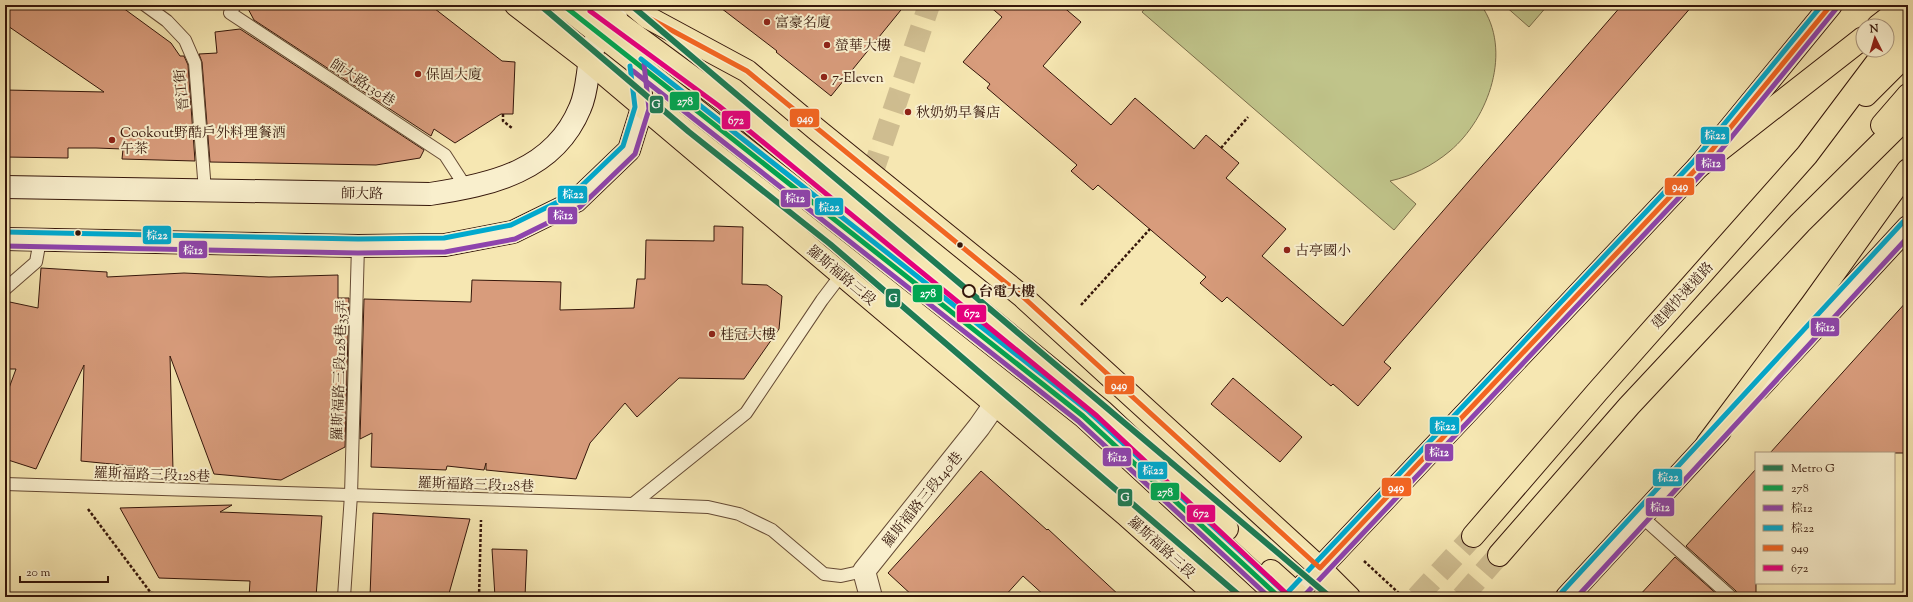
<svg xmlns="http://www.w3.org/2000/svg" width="1913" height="602" viewBox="0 0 1913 602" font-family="'Sorts Mill Goudy','Noto Serif TC',serif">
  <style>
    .green { fill: #c0c48a; stroke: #7a6d4a }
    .building { fill: #d89c7c; stroke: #35160a }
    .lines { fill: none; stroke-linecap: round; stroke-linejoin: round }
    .street-tunnel { stroke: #cfbd90; stroke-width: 22; stroke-dasharray: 22 11; stroke-linecap: butt }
    .highway-tunnel { stroke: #cfbd90; stroke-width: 22; stroke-dasharray: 22 11; stroke-linecap: butt }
    .lane-casing { stroke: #654a34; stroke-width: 14 }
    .street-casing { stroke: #654a34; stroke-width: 24 }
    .secondary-casing { stroke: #35160a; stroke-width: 24 }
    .primary-casing { stroke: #35160a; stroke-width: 24 }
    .highway-casing { stroke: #35160a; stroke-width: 24 }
    .path { stroke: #35160a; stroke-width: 2.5; stroke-dasharray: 3 2; stroke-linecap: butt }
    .lane { stroke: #f9efcd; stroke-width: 12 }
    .street { stroke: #f9efcd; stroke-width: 22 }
    .secondary { stroke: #f9efcd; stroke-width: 22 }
    .primary { stroke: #f6e7b2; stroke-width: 22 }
    .highway { stroke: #f6e7b2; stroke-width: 22 }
    .bus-1-casing { stroke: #f9efcd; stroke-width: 8 }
    .bus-2-casing { stroke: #f9efcd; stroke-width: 8 }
    .bus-3-casing { stroke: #f9efcd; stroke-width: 8 }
    .bus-4-casing { stroke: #f9efcd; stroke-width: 8 }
    .bus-5-casing { stroke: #f9efcd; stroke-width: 8 }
    .bus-1 { stroke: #00a651; stroke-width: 5 }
    .bus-2 { stroke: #8e44ad; stroke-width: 5 }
    .bus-3 { stroke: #00a9ce; stroke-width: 5 }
    .bus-4 { stroke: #f26522; stroke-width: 5 }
    .bus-5 { stroke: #e5007d; stroke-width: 5 }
    .metro-1-casing { stroke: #f9efcd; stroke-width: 9 }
    .metro-1 { stroke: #1e7b54; stroke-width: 6 }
    .poi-dot { fill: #8f2418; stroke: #f9efcd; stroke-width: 1.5 }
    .bus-dot { fill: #35160a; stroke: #f9efcd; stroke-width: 1.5 }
    .stop-dot { fill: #f9efcd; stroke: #35160a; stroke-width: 2 }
    .labels { text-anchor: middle; stroke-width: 4; stroke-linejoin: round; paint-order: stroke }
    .poi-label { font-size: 14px; fill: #35160a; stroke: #f9efcd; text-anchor: start }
    .street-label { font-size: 14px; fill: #35160a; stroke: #f9efcd }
    .stop-label { font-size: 14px; font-weight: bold; fill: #35160a; stroke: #f9efcd; text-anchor: start }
    .line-badge { stroke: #f9efcd; stroke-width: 1.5 }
    .badge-label { font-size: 11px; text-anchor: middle; font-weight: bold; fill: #fff }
  </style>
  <rect width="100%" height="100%" fill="#f6e7b2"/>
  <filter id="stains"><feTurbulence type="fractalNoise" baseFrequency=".005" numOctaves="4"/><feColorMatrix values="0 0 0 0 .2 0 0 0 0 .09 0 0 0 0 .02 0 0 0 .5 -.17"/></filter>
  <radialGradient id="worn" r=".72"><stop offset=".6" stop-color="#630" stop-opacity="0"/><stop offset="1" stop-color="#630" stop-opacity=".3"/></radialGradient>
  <!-- green -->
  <g class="green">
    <path d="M1148 5H1481C1513 50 1489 118 1450 151 1432 166 1412 176 1390 181L1416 204 1394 230 1142 12Z"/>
    <polygon points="1504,5 1548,5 1529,27"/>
  </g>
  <!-- building -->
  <g class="building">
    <polygon points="5,5 119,5 171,43 180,56 184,56 188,65 195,161 122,159 123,149 96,148 68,148 68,158 5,157 5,90 104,92 5,24"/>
    <polygon points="246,5 430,5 502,61 515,62 513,114 501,114 455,143 434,129 431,136 254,20"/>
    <polygon points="717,5 905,5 831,96 776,52 777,51"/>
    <polygon points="988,5 1061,5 1081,22 1043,66 1111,125 1135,98 1194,149 1206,135 1239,163 1226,178 1286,229 1262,256 1343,326 1622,5 1693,5 1384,362 1391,368 1358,406 1333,384 1331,386 1227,297 1222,302 1200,283 1206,277 1098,185 1093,190 1071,171 1077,165 987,88 990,84 963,62 1002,17"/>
    <polygon points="240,29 424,150 420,158 376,165 210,162 202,62 199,54 217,53 215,32"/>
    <polygon points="714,226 743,227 742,284 767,285 782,296 779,329 744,379 679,378 637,417 625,403 590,443 576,479 486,470 486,463 484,470 447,466 446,470 371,467 372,433 360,439 364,299 471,302 472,280 561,282 560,310 634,308 637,279 645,279 646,240 714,241"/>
    <polygon points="41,268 107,272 107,277 184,273 269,277 338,275 338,298 349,298 345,447 281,480 214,474 170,356 173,470 81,461 84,365 36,469 5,459 5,399 16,369 5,369 5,301 38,308"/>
    <polygon points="1908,300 1908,453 1770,453 1843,372"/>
    <polygon points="1233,378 1302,437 1280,462 1211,404"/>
    <polygon points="1756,469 1756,597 1738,597 1736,591 1686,546"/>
    <polygon points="981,471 1047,530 1048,529 1121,597 1046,597 1023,576 1004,597 914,597 888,573"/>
    <polygon points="232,505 220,512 322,516 316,597 249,597 250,581 159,578 120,508"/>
    <polygon points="373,513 470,519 448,597 370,597"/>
    <polygon points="492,549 527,550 525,597 495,597"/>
    <polygon points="1675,557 1720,597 1638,597"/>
  </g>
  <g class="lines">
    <!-- street-tunnel -->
    <polyline class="street-tunnel" points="872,174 929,5"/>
    <!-- highway-tunnel -->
    <g class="highway-tunnel">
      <polyline points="1417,597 1473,536"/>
      <polyline points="1462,597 1499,555"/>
    </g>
    <!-- lane casing -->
    <g class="lane-casing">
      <g id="lane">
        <polyline points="145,5 167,21 185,40 195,63 205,191"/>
        <polyline points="235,5 230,13 445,155 467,189"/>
        <polyline points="5,289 36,262 40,240"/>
        <polyline points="5,484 633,504 746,413 822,300 841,275"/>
        <polyline points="633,504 708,507 739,514 772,530 824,574 841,576 864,571"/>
        <polyline points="1641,516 1731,597"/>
        <polyline points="344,597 351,495 358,246"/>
      </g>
    </g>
    <!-- street casing -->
    <g class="street-casing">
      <polyline id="street" points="871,597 864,571 979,427 995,404"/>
    </g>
    <!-- secondary casing -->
    <g class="secondary-casing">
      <g id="secondary">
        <path d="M5 187 430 194C491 185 554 171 580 108 586 95 587 79 589 66 593 49 598 32 603 16"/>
        <polyline points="5,239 358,246 445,245 513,232 576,201 629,150 642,108 639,68 634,55 617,23 614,5"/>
        <polyline points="1758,389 1908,227"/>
        <polyline points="1293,597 1698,167 1831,5"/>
        <polyline points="1567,597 1720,431"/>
      </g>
    </g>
    <!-- primary casing -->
    <g class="primary-casing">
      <g id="primary">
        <polyline points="516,5 590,62 1125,514 1218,597"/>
        <polyline points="563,5 1083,416 1279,597"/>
        <polyline points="594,5 723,100 1102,411 1227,529"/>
        <polyline points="633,5 647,17 747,71 816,129 1022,296 1320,568 1349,597"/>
        <polyline points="1271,571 1300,597"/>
      </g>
    </g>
    <!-- highway casing -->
    <g class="highway-casing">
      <g id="highway">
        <polyline points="1878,26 1905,5"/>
        <polyline points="1887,49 1908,20"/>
        <polyline points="1866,95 1908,53"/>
        <polyline points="1882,125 1908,95"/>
        <polyline points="1698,167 1863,38"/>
        <polyline points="1707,444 1812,304 1908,170"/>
        <polyline points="1473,536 1598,391 1807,155 1886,50"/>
        <polyline points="1499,555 1629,406 1800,223 1908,116"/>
      </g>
    </g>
    <!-- path -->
    <g class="path">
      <polyline points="503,114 503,121 512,128"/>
      <polyline points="1221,148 1248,117"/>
      <polyline points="1081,305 1150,229"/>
      <polyline points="88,509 151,593 178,595"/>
      <polyline points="1364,561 1403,597"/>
      <polyline points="479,597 481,520"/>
    </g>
    <!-- lane -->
    <use href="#lane" class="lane"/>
    <!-- street -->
    <use href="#street" class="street"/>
    <!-- secondary -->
    <use href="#secondary" class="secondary"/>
    <!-- primary -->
    <use href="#primary" class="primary"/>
    <!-- highway -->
    <use href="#highway" class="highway"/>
    <!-- bus-1 casing -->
    <g class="bus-1-casing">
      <polyline id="bus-1" points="563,5 1083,416 1279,597"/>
    </g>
    <!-- bus-2 casing -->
    <g class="bus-2-casing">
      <g id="bus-2">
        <polyline points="633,71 1078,421 1269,597"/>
        <polyline points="5,246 358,253 445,252 515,239 580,207 635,154 649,109 644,64"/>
        <polyline points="1303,597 1703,172 1836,9"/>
        <polyline points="1577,597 1908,237"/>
      </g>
    </g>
    <!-- bus-3 casing -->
    <g class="bus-3-casing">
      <g id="bus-3">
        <polyline points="641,59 1087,410 1284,592"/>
        <polyline points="5,232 358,239 444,238 511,225 572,195 623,146 635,107 630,66"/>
        <polyline points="1288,592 1693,162 1822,5"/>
        <polyline points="1562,592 1903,222"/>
      </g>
    </g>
    <!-- bus-4 casing -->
    <g class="bus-4-casing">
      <polyline id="bus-4" points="633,5 647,17 747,71 1022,296 1320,568 1698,167 1831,5"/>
    </g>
    <!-- bus-5 casing -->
    <g class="bus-5-casing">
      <polyline id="bus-5" points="590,11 719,106 1097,416 1290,597"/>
    </g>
    <!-- bus-1 -->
    <use href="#bus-1" class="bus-1"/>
    <!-- bus-2 -->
    <use href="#bus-2" class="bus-2"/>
    <!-- bus-3 -->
    <use href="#bus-3" class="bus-3"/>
    <!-- bus-4 -->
    <use href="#bus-4" class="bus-4"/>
    <!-- bus-5 -->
    <use href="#bus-5" class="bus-5"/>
    <!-- metro-1 casing -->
    <g class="metro-1-casing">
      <g id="metro-1">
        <polyline points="540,5 689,132 830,244 1241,597"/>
        <polyline points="631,5 1330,597"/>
      </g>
    </g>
    <!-- metro-1 -->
    <use href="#metro-1" class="metro-1"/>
  </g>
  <!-- markers -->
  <g class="poi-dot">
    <circle cx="767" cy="22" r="4"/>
    <circle cx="827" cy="45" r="4"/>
    <circle cx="418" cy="74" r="4"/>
    <circle cx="824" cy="77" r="4"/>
    <circle cx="908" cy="112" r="4"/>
    <circle cx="112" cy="140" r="4"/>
    <circle cx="1287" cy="250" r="4"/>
    <circle cx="712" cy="334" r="4"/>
  </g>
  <g class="bus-dot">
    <circle cx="78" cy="233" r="3.5"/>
    <circle cx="960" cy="245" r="3.5"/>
  </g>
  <circle class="stop-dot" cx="969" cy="291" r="6"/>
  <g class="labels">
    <!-- poi labels -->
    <g class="poi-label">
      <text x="775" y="27">富豪名廈</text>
      <text x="835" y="50">螢華大樓</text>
      <text x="426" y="79">保固大廈</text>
      <text x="832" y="82">7-Eleven</text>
      <text x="916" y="117">秋奶奶早餐店</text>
      <text x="120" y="137">Cookout野酷戶外料理餐酒<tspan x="120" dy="16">午茶</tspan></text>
      <text x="1295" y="255">古亭國小</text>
      <text x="720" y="339">桂冠大樓</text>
    </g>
    <!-- street labels -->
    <g class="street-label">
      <text transform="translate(363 82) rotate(33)" y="5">師大路130巷</text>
      <text transform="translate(181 90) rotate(-96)" y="5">晉江街</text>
      <text transform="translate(362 193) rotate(1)" y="5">師大路</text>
      <text transform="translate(842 275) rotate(40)" y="5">羅斯福路三段</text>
      <text transform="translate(1682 295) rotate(-48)" y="5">建國快速道路</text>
      <text transform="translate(339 370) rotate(-88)" y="5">羅斯福路三段128巷35弄</text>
      <text transform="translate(152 474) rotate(2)" y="5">羅斯福路三段128巷</text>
      <text transform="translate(476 484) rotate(2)" y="5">羅斯福路三段128巷</text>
      <text transform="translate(922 499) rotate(-51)" y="5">羅斯福路三段140巷</text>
      <text transform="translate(1162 547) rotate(42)" y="5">羅斯福路三段</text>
    </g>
    <!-- stop labels -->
    <g class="stop-label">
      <text x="979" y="296">台電大樓</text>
    </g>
  </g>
  <g class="line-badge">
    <rect x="669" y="91" width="31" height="20" rx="4" fill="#00a651"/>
    <rect x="649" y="95" width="15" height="19" rx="4" fill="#1e7b54"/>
    <rect x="789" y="108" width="31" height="20" rx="4" fill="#f26522"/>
    <rect x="721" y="110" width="30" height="20" rx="4" fill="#e5007d"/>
    <rect x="1700" y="126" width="30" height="19" rx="4" fill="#00a9ce"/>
    <rect x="1695" y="153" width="31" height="19" rx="4" fill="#8e44ad"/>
    <rect x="1664" y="177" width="31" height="19" rx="4" fill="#f26522"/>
    <rect x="557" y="185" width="31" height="19" rx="4" fill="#00a9ce"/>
    <rect x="780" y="189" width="31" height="19" rx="4" fill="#8e44ad"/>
    <rect x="814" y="197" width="30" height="19" rx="4" fill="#00a9ce"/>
    <rect x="547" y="206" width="31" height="19" rx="4" fill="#8e44ad"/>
    <rect x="142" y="225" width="30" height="20" rx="4" fill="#00a9ce"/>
    <rect x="178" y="240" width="30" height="19" rx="4" fill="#8e44ad"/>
    <rect x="912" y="284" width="31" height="19" rx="4" fill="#00a651"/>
    <rect x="885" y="288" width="16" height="20" rx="4" fill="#1e7b54"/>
    <rect x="956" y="304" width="31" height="19" rx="4" fill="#e5007d"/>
    <rect x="1810" y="317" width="30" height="20" rx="4" fill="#8e44ad"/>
    <rect x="1104" y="375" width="31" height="20" rx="4" fill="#f26522"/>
    <rect x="1429" y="416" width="31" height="19" rx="4" fill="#00a9ce"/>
    <rect x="1424" y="443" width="30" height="19" rx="4" fill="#8e44ad"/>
    <rect x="1102" y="447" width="30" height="20" rx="4" fill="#8e44ad"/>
    <rect x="1137" y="461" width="31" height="19" rx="4" fill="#00a9ce"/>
    <rect x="1652" y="468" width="31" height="19" rx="4" fill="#00a9ce"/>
    <rect x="1381" y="477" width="31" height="20" rx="4" fill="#f26522"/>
    <rect x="1150" y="482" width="30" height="19" rx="4" fill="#00a651"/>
    <rect x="1117" y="488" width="16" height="19" rx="4" fill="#1e7b54"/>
    <rect x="1645" y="497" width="30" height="20" rx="4" fill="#8e44ad"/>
    <rect x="1186" y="504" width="30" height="19" rx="4" fill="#e5007d"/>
  </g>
  <g class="badge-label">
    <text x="685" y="105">278</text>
    <text x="656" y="108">G</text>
    <text x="805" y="122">949</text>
    <text x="736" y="124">672</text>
    <text x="1715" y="139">棕22</text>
    <text x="1711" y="167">棕12</text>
    <text x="1680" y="190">949</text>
    <text x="573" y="198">棕22</text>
    <text x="795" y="202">棕12</text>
    <text x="829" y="211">棕22</text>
    <text x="563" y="219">棕12</text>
    <text x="157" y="239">棕22</text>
    <text x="193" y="254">棕12</text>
    <text x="928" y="297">278</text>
    <text x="893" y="302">G</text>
    <text x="972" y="317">672</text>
    <text x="1825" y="331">棕12</text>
    <text x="1119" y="389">949</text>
    <text x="1445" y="430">棕22</text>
    <text x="1439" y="456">棕12</text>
    <text x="1117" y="461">棕12</text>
    <text x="1153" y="474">棕22</text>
    <text x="1668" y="481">棕22</text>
    <text x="1396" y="491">949</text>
    <text x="1165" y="496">278</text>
    <text x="1125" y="501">G</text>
    <text x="1660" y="511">棕12</text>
    <text x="1201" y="517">672</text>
  </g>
  <!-- margin -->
  <rect width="1913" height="602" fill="none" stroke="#f6e7b2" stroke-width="20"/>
  <rect x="6" y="6" width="1901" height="590" fill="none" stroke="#35160a" stroke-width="2"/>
  <rect x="10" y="10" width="1893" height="582" fill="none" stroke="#35160a"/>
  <!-- legend -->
  <rect x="1755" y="452" width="140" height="132" fill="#f9efcd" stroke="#ab987f"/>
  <rect x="1763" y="465" width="20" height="6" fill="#1e7b54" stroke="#ab987f"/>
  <text x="1791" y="472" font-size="12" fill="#35160a">Metro G</text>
  <rect x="1763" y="485" width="20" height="6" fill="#00a651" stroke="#ab987f"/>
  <text x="1791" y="492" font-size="12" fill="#35160a">278</text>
  <rect x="1763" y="505" width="20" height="6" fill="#8e44ad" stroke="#ab987f"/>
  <text x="1791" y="512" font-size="12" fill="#35160a">棕12</text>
  <rect x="1763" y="525" width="20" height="6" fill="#00a9ce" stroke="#ab987f"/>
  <text x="1791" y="532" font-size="12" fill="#35160a">棕22</text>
  <rect x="1763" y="545" width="20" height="6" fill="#f26522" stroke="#ab987f"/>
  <text x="1791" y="552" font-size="12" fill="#35160a">949</text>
  <rect x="1763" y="565" width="20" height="6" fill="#e5007d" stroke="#ab987f"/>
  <text x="1791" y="572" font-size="12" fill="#35160a">672</text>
  <!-- north arrow -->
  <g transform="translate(1875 38) rotate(355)"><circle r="19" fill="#f9efcd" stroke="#ab987f"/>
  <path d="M0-3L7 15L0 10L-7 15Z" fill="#8f2418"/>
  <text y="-6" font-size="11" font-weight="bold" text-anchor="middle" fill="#35160a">N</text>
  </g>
  <!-- scale -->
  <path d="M20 576v6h88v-6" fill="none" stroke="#35160a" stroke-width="2"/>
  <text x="26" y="576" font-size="12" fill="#35160a" stroke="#f9efcd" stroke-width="3" paint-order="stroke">20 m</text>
  <rect width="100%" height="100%" filter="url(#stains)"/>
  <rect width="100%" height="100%" fill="url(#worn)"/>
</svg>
